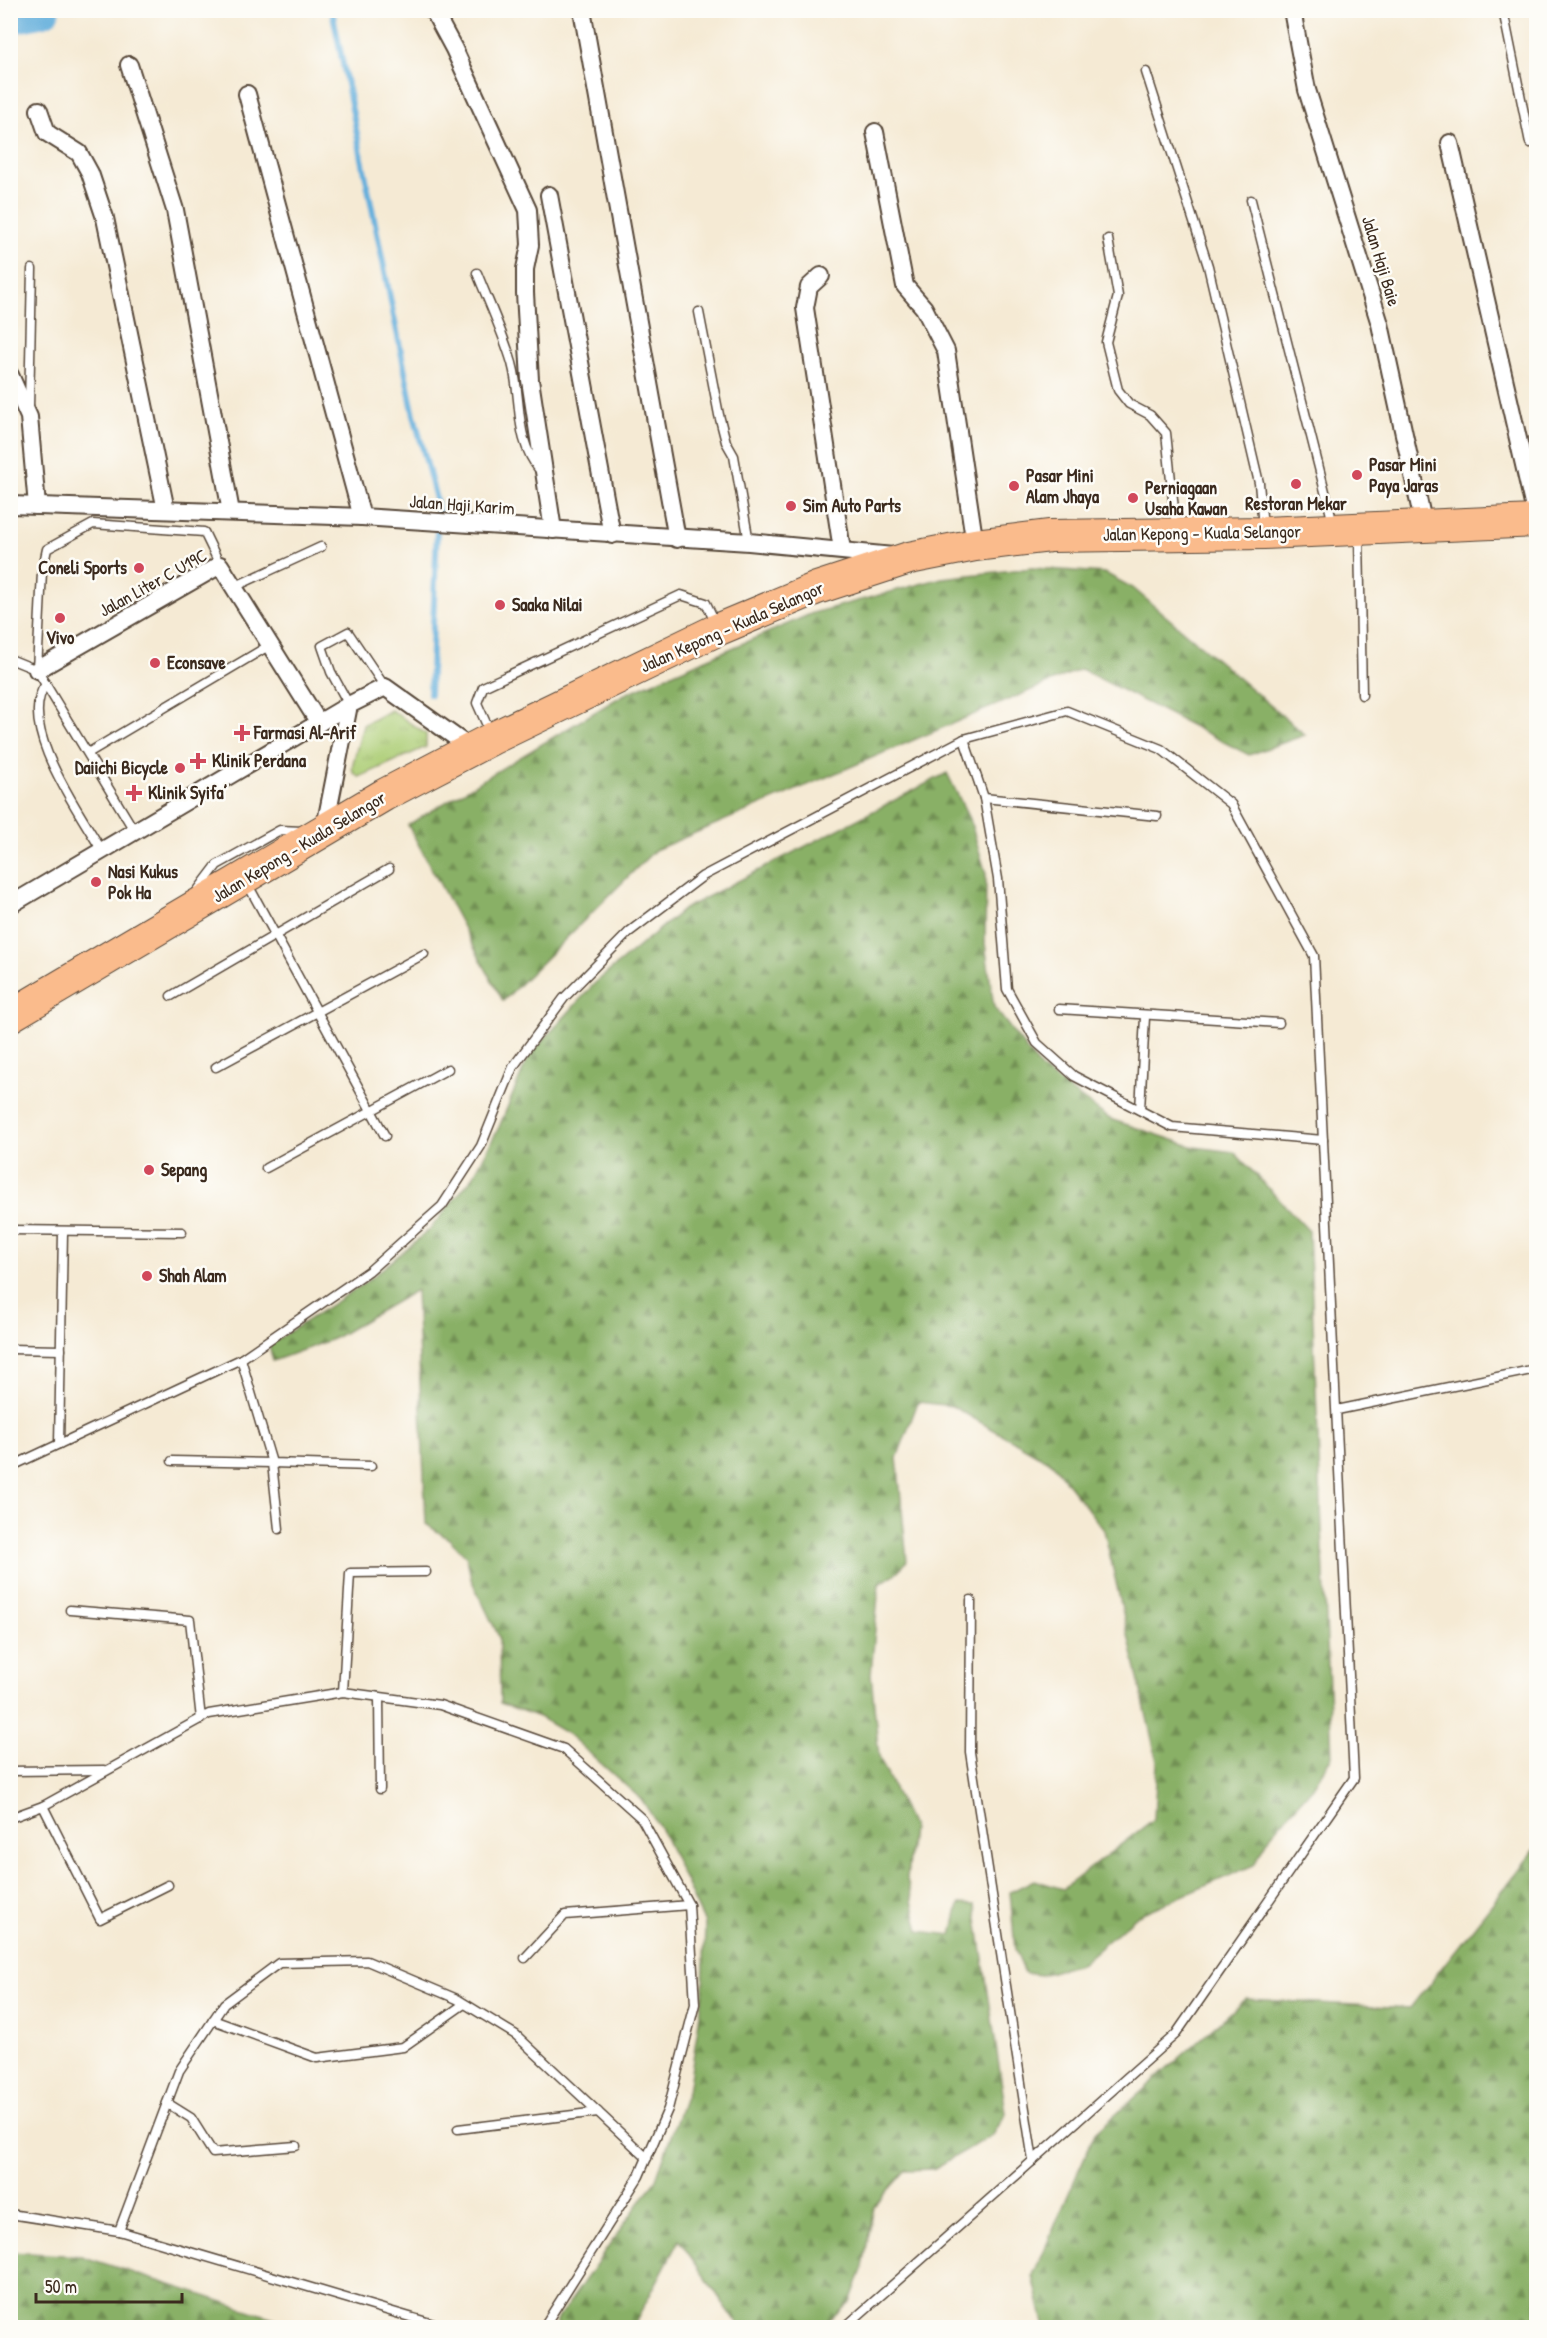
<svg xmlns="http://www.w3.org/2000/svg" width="1547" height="2338" viewBox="0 0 1547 2338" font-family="'Patrick Hand',sans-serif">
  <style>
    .grass { fill: url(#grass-tufts); stroke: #747c4a; stroke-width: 1.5 }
    .forest { fill: url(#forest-firs); stroke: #626d42; stroke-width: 1.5 }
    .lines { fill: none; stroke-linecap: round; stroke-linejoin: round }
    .stream { stroke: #63afdc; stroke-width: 6 }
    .river { stroke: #63afdc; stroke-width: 34 }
    .lane-casing { stroke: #574739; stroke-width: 11 }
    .street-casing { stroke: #574739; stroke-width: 20 }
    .highway-casing { stroke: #574739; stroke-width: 34 }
    .lane { stroke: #fff; stroke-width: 8 }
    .street { stroke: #fff; stroke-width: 16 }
    .highway { stroke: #fabb8c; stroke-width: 32 }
    .poi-dot { fill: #d1495b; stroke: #fdfcf7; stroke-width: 2 }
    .labels { text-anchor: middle; stroke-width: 5; stroke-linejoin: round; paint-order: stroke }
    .street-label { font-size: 18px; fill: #3b2a1e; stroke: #fdfcf7 }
    .poi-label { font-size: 18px; font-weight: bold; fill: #3b2a1e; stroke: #fdfcf7; text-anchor: start }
  </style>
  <defs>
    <pattern id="grass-tufts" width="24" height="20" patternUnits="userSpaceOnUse" patternTransform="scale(1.5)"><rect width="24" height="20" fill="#accd75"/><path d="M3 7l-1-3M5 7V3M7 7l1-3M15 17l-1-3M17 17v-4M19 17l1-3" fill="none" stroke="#95b065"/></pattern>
    <pattern id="forest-firs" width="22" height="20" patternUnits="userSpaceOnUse" patternTransform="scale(1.5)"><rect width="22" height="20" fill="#89b066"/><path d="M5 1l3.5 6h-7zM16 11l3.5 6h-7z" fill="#718f53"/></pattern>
  </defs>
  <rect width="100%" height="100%" fill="#fdfcf7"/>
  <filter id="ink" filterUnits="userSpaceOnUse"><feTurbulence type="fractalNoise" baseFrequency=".0167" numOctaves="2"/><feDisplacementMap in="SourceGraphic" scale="12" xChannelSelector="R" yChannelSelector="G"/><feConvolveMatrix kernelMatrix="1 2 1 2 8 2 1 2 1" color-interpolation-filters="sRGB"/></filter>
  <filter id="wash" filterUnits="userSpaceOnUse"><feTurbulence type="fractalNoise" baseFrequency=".008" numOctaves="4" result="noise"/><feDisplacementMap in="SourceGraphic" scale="24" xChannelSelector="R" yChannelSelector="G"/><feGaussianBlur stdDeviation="1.35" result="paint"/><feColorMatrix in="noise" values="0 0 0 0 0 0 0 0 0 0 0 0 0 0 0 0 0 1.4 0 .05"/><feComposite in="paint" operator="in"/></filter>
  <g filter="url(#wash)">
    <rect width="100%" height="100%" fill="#f5ead4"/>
    <!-- grass -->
    <polygon class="grass" points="391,710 426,734 426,747 359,777 353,772 352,767 363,725"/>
    <!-- forest -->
    <g class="forest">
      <polygon points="1032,568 1105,573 1133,588 1305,735 1249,755 1081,669 655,850 503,1001 408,825 623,695 813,613 942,578"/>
      <polygon points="947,773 970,820 986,874 985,943 994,1007 1042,1070 1110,1119 1194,1147 1234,1152 1309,1231 1332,1756 1313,1787 1273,1832 1254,1865 1138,1915 1082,1963 1041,1975 1025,1973 1015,1950 1010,1892 1034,1880 1063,1889 1154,1819 1157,1761 1104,1530 1052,1463 952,1406 918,1402 897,1458 907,1561 898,1572 879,1584 871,1674 879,1757 912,1827 907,1879 919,1931 952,1935 959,1904 975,1905 1006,2113 993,2135 933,2169 906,2170 874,2206 863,2267 850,2302 827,2323 809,2328 739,2326 679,2240 633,2327 557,2327 557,2320 656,2179 689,2085 703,1994 705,1924 663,1833 642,1800 568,1734 539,1717 500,1703 499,1637 471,1579 467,1557 449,1539 426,1524 416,1290 333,1339 273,1361 269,1345 365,1283 429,1230 473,1177 499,1127 529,1056 595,983 684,909"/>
      <polygon points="1536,1848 1536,2327 1045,2327 1033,2276 1095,2133 1246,1999 1410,2008"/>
      <polygon points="10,2252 81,2256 301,2327 11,2327"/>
    </g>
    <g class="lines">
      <!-- stream -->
      <polyline class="stream" points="332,10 413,411 438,507 430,694"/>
      <!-- river -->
      <polyline class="river" points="10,17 43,10"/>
    </g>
  </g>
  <g filter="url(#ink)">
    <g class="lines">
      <!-- lane casing -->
      <g class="lane-casing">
        <g id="lane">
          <polyline points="1503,10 1530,143"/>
          <polyline points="1146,72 1208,266 1259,483 1263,527"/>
          <polyline points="1251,200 1333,523"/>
          <polyline points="1108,239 1118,296 1106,342 1118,390 1129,404 1150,415 1166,433 1176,528"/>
          <path d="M477 273C489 303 503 333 512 363 523 403 513 438 541 472"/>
          <polyline points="699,312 719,415 726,442 734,456 749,542"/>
          <polyline points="29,408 32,269"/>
          <polyline points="1359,536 1362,695"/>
          <polyline points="234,587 321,547"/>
          <polyline points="10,659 37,670"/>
          <path d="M46 684C15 725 81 814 102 851"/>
          <polyline points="349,705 331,672 322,646 348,632 385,687"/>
          <polyline points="490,732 477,703 483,687 681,595 706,603 716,624"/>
          <polyline points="964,739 984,798 998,879 1007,989 1037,1043 1074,1076 1172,1127 1323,1140"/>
          <polyline points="88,753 270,645"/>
          <polyline points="984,798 1157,816"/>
          <polyline points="135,832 37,670 42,572 47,549 93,524 204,532 220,565"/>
          <polyline points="247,883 385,1136"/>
          <polyline points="195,894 217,865 280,830 302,831"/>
          <polyline points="171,996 389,869"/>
          <polyline points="1059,1009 1279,1023"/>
          <polyline points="216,1067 424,954"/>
          <polyline points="1140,1110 1145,1017"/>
          <polyline points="266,1168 448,1069"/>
          <polyline points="10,1230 182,1232"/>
          <polyline points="10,1349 61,1350"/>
          <polyline points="241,1359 272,1463 371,1466"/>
          <polyline points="1337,1410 1536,1369"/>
          <polyline points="59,1444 63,1232"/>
          <polyline points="172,1461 272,1463 279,1529"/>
          <polyline points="10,1467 241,1359 369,1271 442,1206 481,1146 513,1067 564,998 629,932 703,876 964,739 1067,711 1161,749 1231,804 1314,956 1354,1778 1176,2034 844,2328"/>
          <polyline points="971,1600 970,1752 1033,2161"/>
          <polyline points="70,1610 190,1620 201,1719"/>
          <polyline points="343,1692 350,1573 426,1572"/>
          <polyline points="379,1697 380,1789"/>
          <polyline points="10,1771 104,1770"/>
          <polyline points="43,1806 100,1919 168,1885"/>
          <polyline points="10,1818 43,1806 209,1714 343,1692 440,1705 564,1749 642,1819 689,1905 695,2004 668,2109 639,2176 543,2328"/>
          <polyline points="525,1958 565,1915 689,1905"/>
          <polyline points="213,2020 317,2058 403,2047 464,2004"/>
          <polyline points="167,2103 191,2118 213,2153 296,2146"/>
          <polyline points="458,2129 598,2112"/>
          <polyline points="10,2214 119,2231 447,2328"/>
          <polyline points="119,2231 179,2071 224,2004 279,1963 367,1961 457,1999 516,2035 647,2158"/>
        </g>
      </g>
      <!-- street casing -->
      <g class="street-casing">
        <g id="street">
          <polyline points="433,10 454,49 528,210 530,245 525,269 525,293 530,380 553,530"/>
          <polyline points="582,10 677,539"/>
          <polyline points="1292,10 1307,90 1380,324 1424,526"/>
          <polyline points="129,65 175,210 231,512"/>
          <polyline points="247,94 362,517"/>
          <polyline points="39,110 47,133 79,153 90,173 105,218 166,510"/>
          <polyline points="875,132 905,286 924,308 946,351 975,545"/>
          <polyline points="1450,143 1536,517"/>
          <polyline points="549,195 612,535"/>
          <polyline points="821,276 809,287 805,308 842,550"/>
          <polyline points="10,375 29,417 37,506"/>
          <polyline points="10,505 362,517 749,542 893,556"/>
          <polyline points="37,670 220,565 319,723"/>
          <polyline points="324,832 349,705 385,687 472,749"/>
          <polyline points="10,905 349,705"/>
        </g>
      </g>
      <!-- highway casing -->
      <g class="highway-casing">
        <polyline id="highway" points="10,1016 384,795 493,738 719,629 817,588 909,558 975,545 1050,536 1264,533 1536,521"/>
      </g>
      <!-- lane -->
      <use href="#lane" class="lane"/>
      <!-- street -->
      <use href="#street" class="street"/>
      <!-- highway -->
      <use href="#highway" class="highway"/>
    </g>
  </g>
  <!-- markers -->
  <g class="poi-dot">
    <circle cx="1357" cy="475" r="6"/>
    <circle cx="1296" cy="484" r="6"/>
    <circle cx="1014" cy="486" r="6"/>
    <circle cx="1133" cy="498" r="6"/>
    <circle cx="791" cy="506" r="6"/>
    <circle cx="139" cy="568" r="6"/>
    <circle cx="500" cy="605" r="6"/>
    <circle cx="60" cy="618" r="6"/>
    <circle cx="155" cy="663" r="6"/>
    <path d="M239 724h6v6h6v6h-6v6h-6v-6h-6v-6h6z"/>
    <path d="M195 752h6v6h6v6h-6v6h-6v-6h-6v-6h6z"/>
    <circle cx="180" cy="768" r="6"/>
    <path d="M131 784h6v6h6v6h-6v6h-6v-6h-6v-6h6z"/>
    <circle cx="96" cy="882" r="6"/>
    <circle cx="149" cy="1170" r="6"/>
    <circle cx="147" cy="1276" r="6"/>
  </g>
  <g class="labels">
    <!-- street labels -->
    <g class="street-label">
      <text transform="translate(1381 261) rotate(73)" y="6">Jalan Haji Baie</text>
      <text transform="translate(462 505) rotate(4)" y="6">Jalan Haji Karim</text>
      <text transform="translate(1202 533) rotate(-1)" y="6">Jalan Kepong - Kuala Selangor</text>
      <text transform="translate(153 583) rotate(-29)" y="6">Jalan Liter C U19C</text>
      <text transform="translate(732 627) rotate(-24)" y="6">Jalan Kepong - Kuala Selangor</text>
      <text transform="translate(299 847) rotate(-31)" y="6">Jalan Kepong - Kuala Selangor</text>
    </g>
    <!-- poi labels -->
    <g class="poi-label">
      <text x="1369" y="471">Pasar Mini<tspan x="1369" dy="21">Paya Jaras</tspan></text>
      <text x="1026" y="482">Pasar Mini<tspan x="1026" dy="21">Alam Jhaya</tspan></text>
      <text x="1145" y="494">Perniagaan<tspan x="1145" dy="21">Usaha Kawan</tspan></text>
      <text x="1296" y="510" text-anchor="middle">Restoran Mekar</text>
      <text x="803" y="512">Sim Auto Parts</text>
      <text x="127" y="574" text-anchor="end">Coneli Sports</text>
      <text x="512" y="611">Saaka Nilai</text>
      <text x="60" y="644" text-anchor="middle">Vivo</text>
      <text x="167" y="669">Econsave</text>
      <text x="254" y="739">Farmasi Al-Arif</text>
      <text x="212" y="767">Klinik Perdana</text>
      <text x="168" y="774" text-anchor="end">Daiichi Bicycle</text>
      <text x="148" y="799">Klinik Syifa’</text>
      <text x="108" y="878">Nasi Kukus<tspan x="108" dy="21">Pok Ha</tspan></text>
      <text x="161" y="1176">Sepang</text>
      <text x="159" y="1282">Shah Alam</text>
    </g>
  </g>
  <!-- margin -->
  <rect width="1547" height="2338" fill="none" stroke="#fdfcf7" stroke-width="36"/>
  <!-- scale -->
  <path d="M36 2293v9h146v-9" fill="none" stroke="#3b2a1e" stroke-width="3"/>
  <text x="45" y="2293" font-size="18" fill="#3b2a1e" stroke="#fdfcf7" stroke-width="4.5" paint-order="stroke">50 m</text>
</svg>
